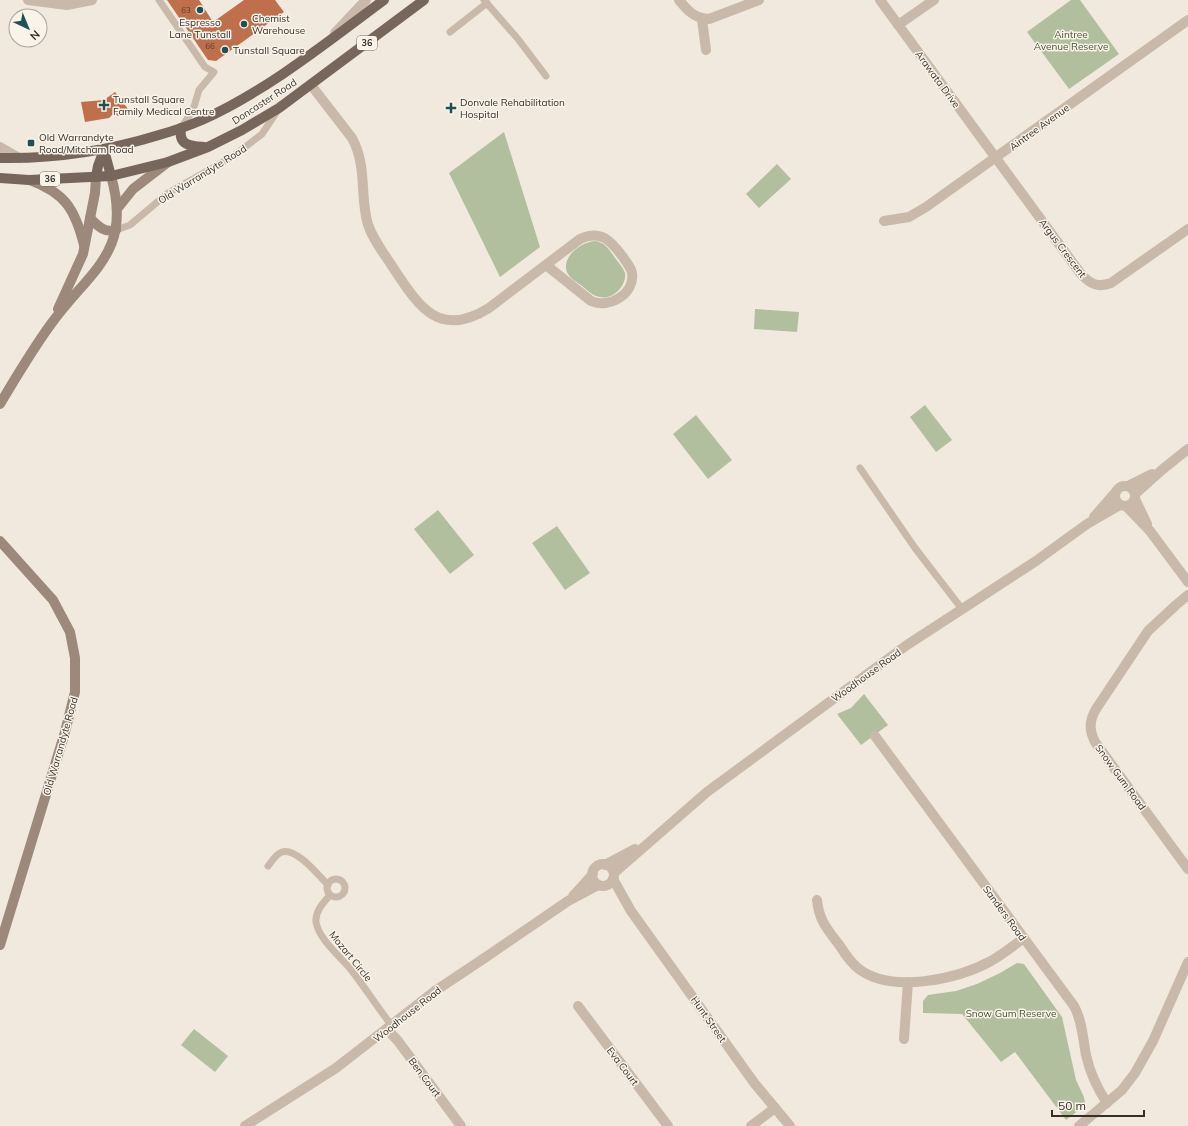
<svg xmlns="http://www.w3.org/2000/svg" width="1188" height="1126" viewBox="0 0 1188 1126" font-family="Mulish,sans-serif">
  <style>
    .green { fill: #b2bf9e }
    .building { fill: #c06f4d }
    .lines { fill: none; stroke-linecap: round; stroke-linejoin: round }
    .lane { stroke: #c9b9aa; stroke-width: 7 }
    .street { stroke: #c9b9aa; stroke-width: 10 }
    .secondary { stroke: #9c897b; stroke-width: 10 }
    .primary { stroke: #77665b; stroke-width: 10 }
    .poi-dot { fill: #204f56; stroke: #f9f3e9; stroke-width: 1.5 }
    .labels { text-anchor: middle; stroke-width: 3; stroke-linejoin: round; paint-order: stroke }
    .number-label { font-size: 8px; fill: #583e32 }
    .shield { fill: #f9f3e9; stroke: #706963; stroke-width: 1 }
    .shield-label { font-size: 9px; font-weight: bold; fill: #362e29 }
    .poi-label { font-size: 10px; fill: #362e29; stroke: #f9f3e9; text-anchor: start }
    .park-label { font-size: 10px; fill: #44532e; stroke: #f9f3e9 }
    .street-label { font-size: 10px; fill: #362e29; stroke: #f9f3e9 }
  </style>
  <rect width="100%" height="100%" fill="#f1e9dd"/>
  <!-- green -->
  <g class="green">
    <polygon points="1071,0 1080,0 1119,54 1069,89 1027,32"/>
    <polygon points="504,132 540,247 500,277 449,173"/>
    <polygon points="777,164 791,179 759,208 746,194"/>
    <path d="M595 241C604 242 608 248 613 255 617 261 623 267 625 273 627 286 612 300 600 297 593 296 587 290 582 286 577 282 571 279 568 274 559 258 581 242 595 241Z"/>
    <polygon points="755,309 799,312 797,332 754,329"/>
    <polygon points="925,405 952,440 936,452 910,417"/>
    <polygon points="696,415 732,460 708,479 673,434"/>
    <polygon points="438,510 474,555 450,574 414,529"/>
    <polygon points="557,526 590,573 565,590 532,543"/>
    <polygon points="864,694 888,725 861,745 837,714 851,708"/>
    <polygon points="1017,963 1024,964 1062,1017 1076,1080 1084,1097 1085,1103 1083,1107 1066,1120 1015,1052 1001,1062 962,1014 923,1013 923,1001 928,995 956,991 977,984 1000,973"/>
    <polygon points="194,1029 228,1056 215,1072 181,1045"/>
  </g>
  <!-- building -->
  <g class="building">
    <polygon points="167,0 199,0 213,22 244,0 275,0 284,12 216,61 208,60"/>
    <polygon points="115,92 128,109 118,116 114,113 109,118 85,122 81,102 104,100"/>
  </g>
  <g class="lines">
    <!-- lane -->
    <g class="lane">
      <polyline points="159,0 205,67 214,72 199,90 193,110 181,128"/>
      <polyline points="484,0 518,39 546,76"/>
      <polyline points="450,32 487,3"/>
      <polyline points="116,230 130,225 168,193 232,157 262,134 278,110"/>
      <polyline points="860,468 915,548 962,609"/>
      <path d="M268 866C272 861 276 854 282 852 296 847 319 876 328 885"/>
      <circle cx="336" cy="888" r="9"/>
      <path d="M330 895C324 902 315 911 316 922 319 940 341 957 352 971 366 989 378 1008 392 1026"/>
    </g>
    <!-- street -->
    <g class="street">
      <polyline points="28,0 67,5 92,0"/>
      <path d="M679 0C688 11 694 18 709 19L759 0"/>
      <path d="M880 0 1081 274C1090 284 1098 288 1111 283L1188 229"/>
      <polyline points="702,19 706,50"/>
      <polyline points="898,25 934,0"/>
      <polyline points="335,33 366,0"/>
      <path d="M311 85 352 138C367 166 360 192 367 221 371 237 383 252 392 266 418 305 438 340 489 308L580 239C601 229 611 241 623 257 626 262 631 267 632 273 635 294 609 309 591 301L546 265"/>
      <polyline points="0,147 19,158"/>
      <polyline points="884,221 909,217 926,207 1188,20"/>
      <circle cx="1125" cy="496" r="10"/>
      <polyline points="1128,486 1152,474"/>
      <polyline points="1135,494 1163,469 1188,449"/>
      <polyline points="1135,499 1147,524"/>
      <polyline points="1126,506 1150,531 1188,582"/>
      <polyline points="1094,517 1114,494"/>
      <path d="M1188 595 1176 605 1148 631 1096 709C1089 721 1089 730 1095 742L1188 869"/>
      <path d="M875 736 1074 1006C1082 1020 1083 1039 1086 1055 1090 1073 1097 1088 1107 1103"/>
      <circle cx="603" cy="875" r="11"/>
      <polyline points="605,865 635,849"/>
      <polyline points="614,873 707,792 907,645 1036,561 1087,524 1120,505"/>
      <polyline points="613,879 631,911 755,1084 790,1126"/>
      <polyline points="573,896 593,874"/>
      <path d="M817 900C819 921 828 930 840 946 845 954 851 963 859 969 892 994 958 979 991 961 1003 954 1013 946 1024 938"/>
      <polyline points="578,1006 668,1126"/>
      <polyline points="387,1029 398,1041 461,1126"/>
      <polyline points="904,1039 908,982"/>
      <polyline points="245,1126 336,1068 435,991 486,957 568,901 598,885"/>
      <polyline points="751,1126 775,1108"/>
      <polyline points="1079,1126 1122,1090 1135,1073 1153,1041 1188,962"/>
    </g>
    <!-- secondary -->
    <g class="secondary">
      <path d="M30 180C65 193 75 209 84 245"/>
      <polyline points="117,209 133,189 168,162"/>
      <path d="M90 218C98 226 104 233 116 230"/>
      <polyline points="58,309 83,254 95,193 96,177"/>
      <path d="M0 404C16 377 32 350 51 324 90 270 133 253 111 176"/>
      <polyline points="0,541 53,600 70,632 75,658 75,692 65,732 0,945"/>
    </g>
    <!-- primary -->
    <g class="primary">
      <path d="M181 128C178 146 191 146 204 147"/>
      <polyline points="104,150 111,176"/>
      <path d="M0 158C54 159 107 151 159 135 173 131 188 126 202 120 268 90 326 43 384 0"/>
      <polyline points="96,177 98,166 104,150"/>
      <polyline points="0,178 29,180 111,176 168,162 208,147 242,130 279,108 424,0"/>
    </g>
  </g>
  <!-- markers -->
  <g class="poi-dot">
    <circle cx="200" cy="10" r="4"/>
    <circle cx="244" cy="24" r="4"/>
    <circle cx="225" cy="50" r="4"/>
    <path d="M102 99h4v4h4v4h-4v4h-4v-4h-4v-4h4z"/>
    <path d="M449 102h4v4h4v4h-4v4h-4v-4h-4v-4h4z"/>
    <rect x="27" y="139" width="8" height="8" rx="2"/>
  </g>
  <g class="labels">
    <!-- number labels -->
    <g class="number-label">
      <text x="186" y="13">63</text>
      <text x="210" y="49">66</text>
    </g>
    <!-- shield labels -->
    <g class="shield">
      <rect x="357" y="36" width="20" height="14" rx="3"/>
      <rect x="40" y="172" width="20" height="14" rx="3"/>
    </g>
    <g class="shield-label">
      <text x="367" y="46">36</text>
      <text x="50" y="182">36</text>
    </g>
    <!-- poi labels -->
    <g class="poi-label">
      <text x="252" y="22">Chemist<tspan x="252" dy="12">Warehouse</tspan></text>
      <text x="200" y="26" text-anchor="middle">Espresso<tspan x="200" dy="12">Lane Tunstall</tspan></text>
      <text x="233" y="54">Tunstall Square</text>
      <text x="113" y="103">Tunstall Square<tspan x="113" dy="12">Family Medical Centre</tspan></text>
      <text x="460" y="106">Donvale Rehabilitation<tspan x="460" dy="12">Hospital</tspan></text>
      <text x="39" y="141">Old Warrandyte<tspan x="39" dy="12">Road/Mitcham Road</tspan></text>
    </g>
    <!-- park labels -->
    <g class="park-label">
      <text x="1071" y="38">Aintree<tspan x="1071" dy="12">Avenue Reserve</tspan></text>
      <text x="1011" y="1017">Snow Gum Reserve</text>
    </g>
    <!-- street labels -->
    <g class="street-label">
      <text transform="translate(938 79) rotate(54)" y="4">Arawata Drive</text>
      <text transform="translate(264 101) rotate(-33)" y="4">Doncaster Road</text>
      <text transform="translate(1039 127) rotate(-36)" y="4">Aintree Avenue</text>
      <text transform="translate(202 174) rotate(-32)" y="4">Old Warrandyte Road</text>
      <text transform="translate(1063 248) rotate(53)" y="4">Argus Crescent</text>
      <text transform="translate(866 675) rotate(-36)" y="4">Woodhouse Road</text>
      <text transform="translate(60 746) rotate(-74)" y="4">Old Warrandyte Road</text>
      <text transform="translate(1121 777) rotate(54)" y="4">Snow Gum Road</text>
      <text transform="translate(1005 913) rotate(54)" y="4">Sanders Road</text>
      <text transform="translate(351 956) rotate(51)" y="4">Mozart Circle</text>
      <text transform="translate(407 1014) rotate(-38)" y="4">Woodhouse Road</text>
      <text transform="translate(709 1019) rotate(55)" y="4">Hunt Street</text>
      <text transform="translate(623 1066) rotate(53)" y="4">Eva Court</text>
      <text transform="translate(425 1077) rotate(53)" y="4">Ben Court</text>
    </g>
  </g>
  <!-- north arrow -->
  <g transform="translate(28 28) rotate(136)"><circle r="19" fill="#f9f3e9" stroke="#aba49c"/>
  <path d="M0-3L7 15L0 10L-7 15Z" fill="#204f56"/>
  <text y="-6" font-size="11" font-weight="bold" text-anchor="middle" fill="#362e29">N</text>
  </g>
  <!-- scale -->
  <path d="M1052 1110v6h92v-6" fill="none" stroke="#362e29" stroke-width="2"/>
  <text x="1058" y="1110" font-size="12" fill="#362e29" stroke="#f9f3e9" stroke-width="3" paint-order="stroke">50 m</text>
</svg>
